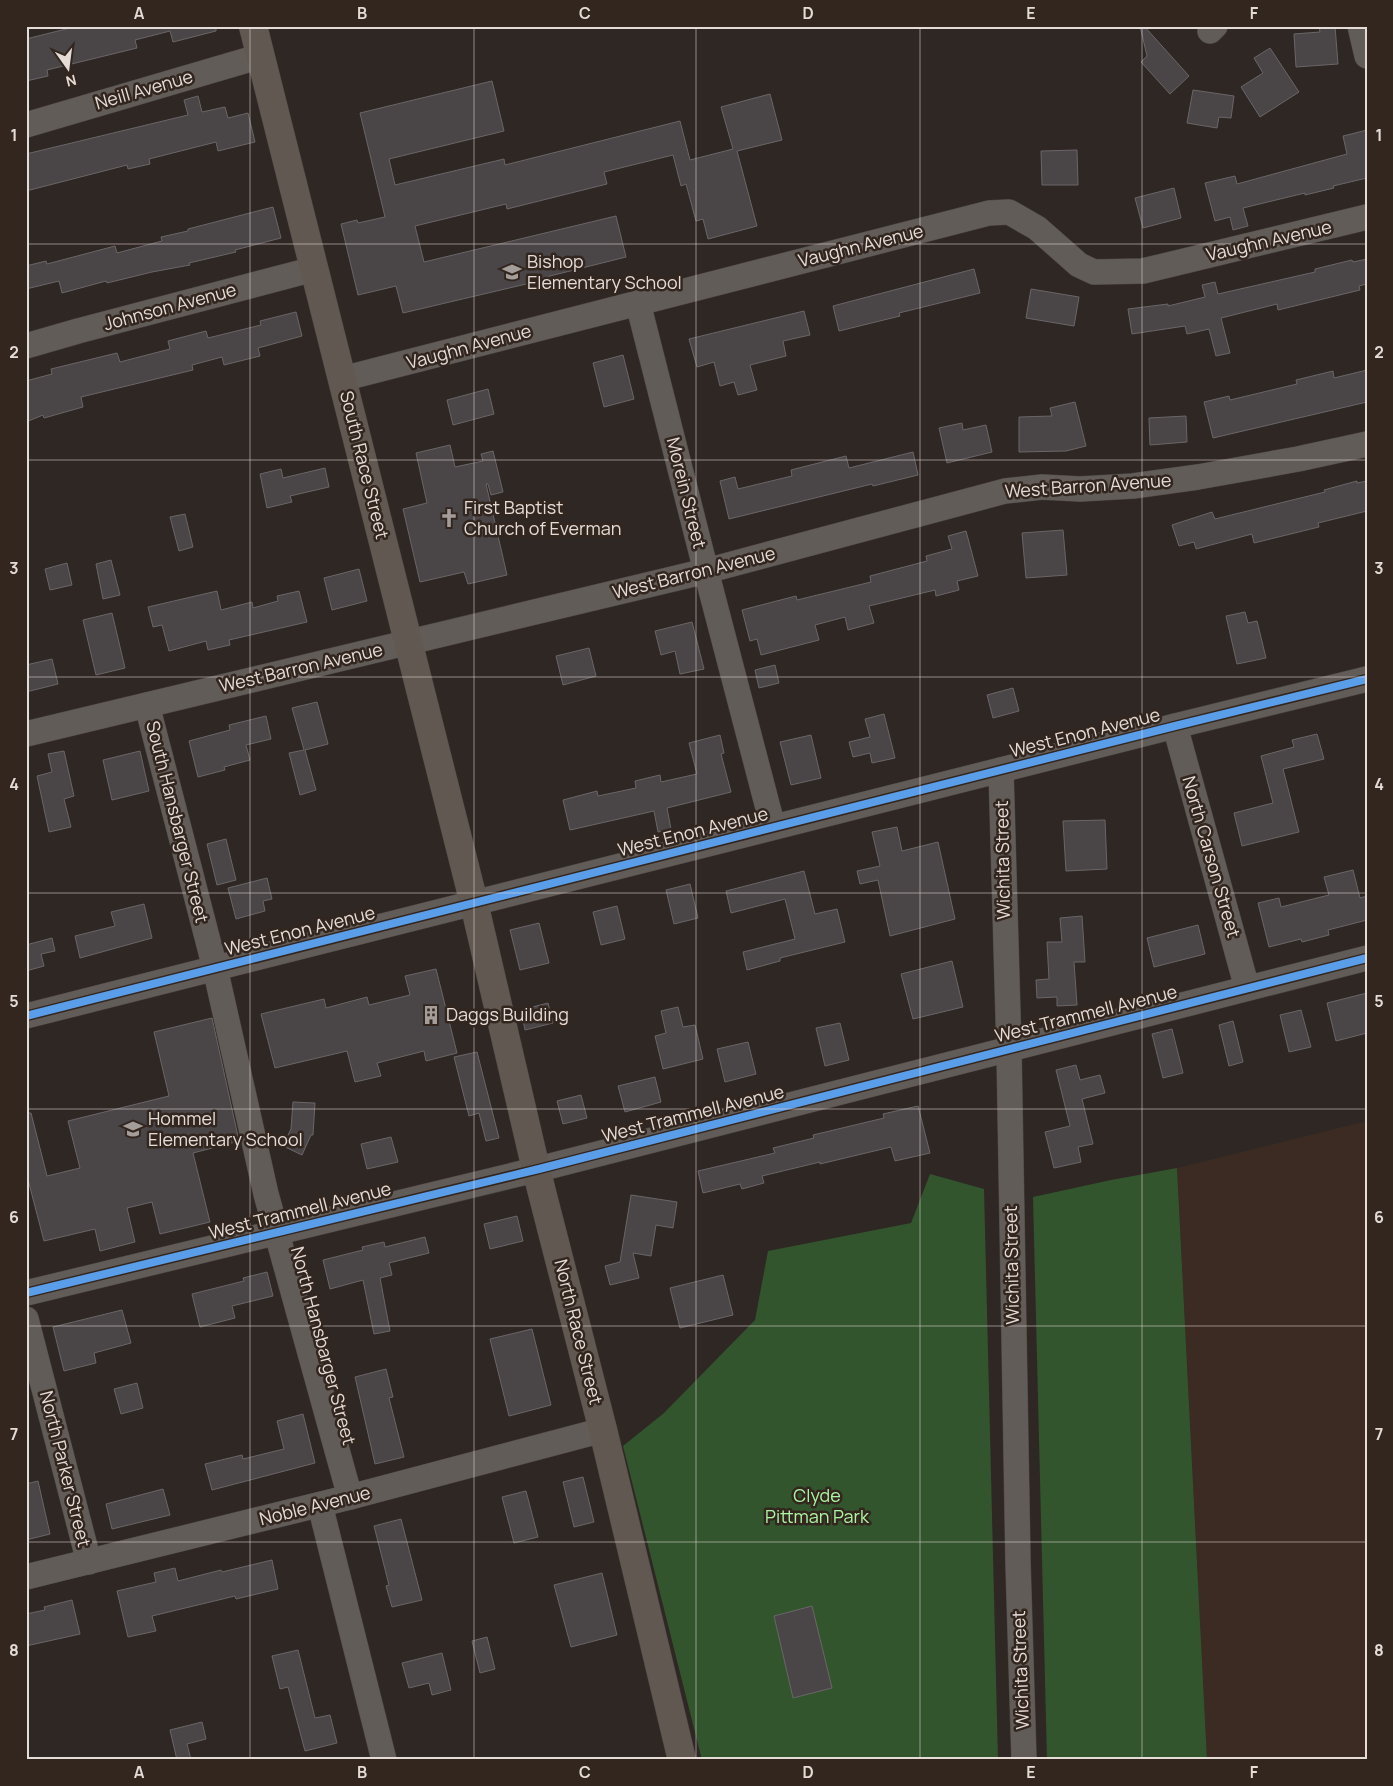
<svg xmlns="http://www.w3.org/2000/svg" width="1393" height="1786" viewBox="0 0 1393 1786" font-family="Manrope,sans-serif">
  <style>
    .industrial { fill: #3b2b22 }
    .green { fill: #32552e }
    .building { fill: #4a4648; stroke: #6a6668 }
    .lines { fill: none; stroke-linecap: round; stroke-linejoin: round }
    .minor-casing { stroke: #4b4542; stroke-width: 26 }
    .major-casing { stroke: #4b4542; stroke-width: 29 }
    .minor { stroke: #625c59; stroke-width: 25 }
    .major { stroke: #615951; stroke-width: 28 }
    .cycleway-casing { stroke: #33261f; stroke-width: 11 }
    .cycleway { stroke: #5a9eea; stroke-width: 8 }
    .grid { fill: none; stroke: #e5dcd8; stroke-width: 1; stroke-opacity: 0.55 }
    .labels { text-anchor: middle; stroke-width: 5; stroke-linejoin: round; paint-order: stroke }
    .street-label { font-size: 18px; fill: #e5dcd8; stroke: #33261f }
    .poi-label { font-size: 18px; fill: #e5dcd8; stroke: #33261f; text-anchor: start }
    .park-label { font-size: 18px; fill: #aaf6a2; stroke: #33261f }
    .neatline { fill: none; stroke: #e5dcd8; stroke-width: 2 }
    .grid-label { font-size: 16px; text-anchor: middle; font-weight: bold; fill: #e5dcd8 }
  </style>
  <rect width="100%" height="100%" fill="#2f2724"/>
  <!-- industrial -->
  <polygon class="industrial" points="1367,1121 1367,1760 1207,1760 1177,1168"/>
  <!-- green -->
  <g class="green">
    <polygon points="1177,1168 1207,1760 1047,1760 1033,1197 1111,1180"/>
    <polygon points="930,1174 984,1189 998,1760 702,1760 623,1446 664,1413 755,1320 768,1251 911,1223"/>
  </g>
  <!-- building -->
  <g class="building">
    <polygon points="78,26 216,26 216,31 173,42 170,31 135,40 137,48 47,70 48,76 26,81 26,39"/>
    <polygon points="1140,26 1144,26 1189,76 1170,94 1141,62 1147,56"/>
    <polygon points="1319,26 1335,26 1338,64 1296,67 1294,34 1320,32"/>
    <polygon points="1270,48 1299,92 1260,117 1241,87 1263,73 1254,58"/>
    <polygon points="492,81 504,131 389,159 395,185 504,159 505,165 680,121 690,160 733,149 721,107 770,94 782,140 737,151 757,226 708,239 703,219 696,221 686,184 681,186 673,155 604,172 607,184 507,209 506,204 415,226 424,262 616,216 626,257 538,279 539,281 403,313 396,286 358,295 341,224 357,220 358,223 385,217 360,113"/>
    <polygon points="1193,90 1234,96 1231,118 1219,117 1217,128 1187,123"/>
    <polygon points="198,96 202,112 225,107 228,118 248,113 255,142 218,151 216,142 149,159 150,164 128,169 127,165 26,191 26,154 188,115 184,100"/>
    <polygon points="1367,130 1367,178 1333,186 1334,188 1305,195 1305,193 1243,208 1248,226 1233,230 1230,217 1215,221 1205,183 1235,176 1237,184 1347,154 1343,136"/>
    <polygon points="1077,150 1078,185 1042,185 1041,151"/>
    <polygon points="1174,188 1181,218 1143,228 1135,198"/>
    <polygon points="273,207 281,238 235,250 236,252 189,263 190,265 152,272 107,283 106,281 62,293 59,281 26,289 26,266 46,261 47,264 115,246 117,253 162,241 161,237 188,231 188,229"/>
    <polygon points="1367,259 1367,284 1359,286 1360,290 1278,310 1277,304 1221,318 1230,353 1216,356 1209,329 1187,334 1185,326 1132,334 1128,309 1168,304 1168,306 1205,297 1202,285 1215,282 1218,294 1315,272 1315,269 1352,260 1353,262"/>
    <polygon points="974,269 980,293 899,313 900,316 839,331 833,306"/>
    <polygon points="1031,289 1079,297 1074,326 1026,318"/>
    <polygon points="804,311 810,335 783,341 786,356 750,365 757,390 738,395 734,382 720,386 714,362 697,367 689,339"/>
    <polygon points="296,312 302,336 258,348 260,356 224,365 222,357 192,365 193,370 81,397 83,407 44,418 43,415 26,422 26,381 52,374 51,369 117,353 120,362 170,349 168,341 206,331 208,338 261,325 260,321"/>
    <polygon points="623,355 634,399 604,407 593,363"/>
    <polygon points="1367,370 1367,402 1213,438 1204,402 1229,396 1230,400 1297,384 1296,380 1333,371 1334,378"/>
    <polygon points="488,389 494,414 453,425 447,400"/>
    <polygon points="1075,402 1086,446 1066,451 1019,452 1019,417 1052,416 1050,408"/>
    <polygon points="1186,416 1187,442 1150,445 1149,418"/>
    <polygon points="962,423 963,430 986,425 992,452 947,463 939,428"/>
    <polygon points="450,445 455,467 483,461 481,454 493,451 503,492 491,495 488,484 486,484 507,575 468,584 464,572 420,582 403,509 427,503 416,453"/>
    <polygon points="913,452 918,475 873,486 872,484 729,519 720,481 735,477 738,489 792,476 791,470 846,456 849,468"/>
    <polygon points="325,468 329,487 290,496 292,502 267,508 260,474 281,469 283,478"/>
    <polygon points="1357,481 1357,483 1367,481 1367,511 1318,523 1319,527 1254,543 1252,534 1196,549 1194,542 1179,546 1172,525 1212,512 1215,519 1325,492 1324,490"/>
    <polygon points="185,514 193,547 179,551 170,517"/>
    <polygon points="1063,530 1067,575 1026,578 1022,533"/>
    <polygon points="966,531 978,576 957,581 959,590 936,596 935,590 869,606 874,623 848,630 845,617 815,625 819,640 761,655 757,639 750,641 742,610 796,596 797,600 871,582 870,576 927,561 926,556 952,549 948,536"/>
    <polygon points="111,560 120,595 103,599 96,564"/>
    <polygon points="67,563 72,585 50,590 45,569"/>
    <polygon points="359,569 367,601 332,610 324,578"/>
    <polygon points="217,591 221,610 252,602 253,608 278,601 277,596 299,591 307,622 229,640 230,645 208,650 206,641 169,651 162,625 153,627 148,607"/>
    <polygon points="1245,612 1248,623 1257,621 1266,658 1237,664 1226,616"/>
    <polygon points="112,613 125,668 96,675 83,620"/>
    <polygon points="692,622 704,669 680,674 675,651 661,655 655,631"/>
    <polygon points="589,648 596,676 563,685 556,656"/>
    <polygon points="52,659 58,684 26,692 26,665"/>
    <polygon points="775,665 779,683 759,688 755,670"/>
    <polygon points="1013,688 1019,711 993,718 987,695"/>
    <polygon points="317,702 328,744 305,750 316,790 300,795 289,753 304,750 292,708"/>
    <polygon points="884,714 895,758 872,763 870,753 853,757 849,742 870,737 865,719"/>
    <polygon points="266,716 271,739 246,745 250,760 224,767 225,770 198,777 189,741 230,730 229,725"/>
    <polygon points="1317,734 1324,759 1283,769 1299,832 1242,846 1234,813 1273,803 1261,756 1294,747 1292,740"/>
    <polygon points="720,735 724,753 721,754 731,792 667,808 671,829 658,832 654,811 570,830 563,800 597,791 598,796 636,788 635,781 660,775 661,782 697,774 689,743"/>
    <polygon points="811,735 821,778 791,785 780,742"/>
    <polygon points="64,751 74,796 64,799 71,827 49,832 37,776 52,772 48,754"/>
    <polygon points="140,751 149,791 112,800 103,760"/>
    <polygon points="1105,820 1107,869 1066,871 1063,821"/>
    <polygon points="897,827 902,851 938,842 955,919 890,936 878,880 860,884 857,871 880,866 872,832"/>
    <polygon points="226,839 236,880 217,885 207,844"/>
    <polygon points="1353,870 1360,898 1367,896 1367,920 1328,930 1329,935 1302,942 1301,939 1269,947 1258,903 1279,898 1281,907 1329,895 1324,877"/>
    <polygon points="804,871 815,914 837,909 845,942 780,958 780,961 747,970 743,952 795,939 785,899 731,913 726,891"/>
    <polygon points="267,878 272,899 263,901 265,911 236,919 228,888"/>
    <polygon points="690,884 698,918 674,924 666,890"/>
    <polygon points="144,904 152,938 80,958 75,936 115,926 111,912"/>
    <polygon points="617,906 625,939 601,945 593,912"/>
    <polygon points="1082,916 1085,962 1074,962 1077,1005 1057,1006 1057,997 1037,998 1036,980 1049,979 1047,942 1062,942 1060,918"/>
    <polygon points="539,923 549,963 520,970 510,930"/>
    <polygon points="1198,925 1205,954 1154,967 1147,938"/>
    <polygon points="52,938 55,951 41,954 44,966 26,971 26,945"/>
    <polygon points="952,961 963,1007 913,1019 901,974"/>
    <polygon points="436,969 457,1053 426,1061 424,1051 377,1063 381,1076 355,1082 347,1051 275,1068 261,1014 324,999 326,1008 367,997 369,1005 410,995 405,976"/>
    <polygon points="1367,993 1367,1033 1336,1041 1327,1003"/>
    <polygon points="548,1003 553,1023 525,1030 521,1010"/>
    <polygon points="678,1007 683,1027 695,1025 703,1059 663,1069 655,1036 666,1033 661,1011"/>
    <polygon points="1301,1010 1311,1047 1289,1052 1280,1015"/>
    <polygon points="212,1018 239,1141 193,1153 210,1222 160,1234 152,1202 127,1208 135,1242 100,1251 95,1229 44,1241 26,1172 26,1113 31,1113 47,1176 80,1168 68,1121 169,1096 154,1032"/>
    <polygon points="1233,1021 1243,1062 1229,1066 1219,1025"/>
    <polygon points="840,1023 849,1060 825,1066 816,1028"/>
    <polygon points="1172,1029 1183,1073 1163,1078 1152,1034"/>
    <polygon points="748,1042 756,1074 725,1082 717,1049"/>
    <polygon points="477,1052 499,1138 486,1141 479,1113 469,1116 454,1057"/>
    <polygon points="1076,1065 1080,1080 1100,1075 1105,1093 1082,1099 1093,1144 1078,1147 1081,1162 1054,1168 1045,1132 1070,1126 1056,1070"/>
    <polygon points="655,1077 661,1102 625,1112 618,1086"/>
    <polygon points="581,1095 587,1118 563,1124 557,1101"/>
    <polygon points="293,1102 315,1103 313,1135 311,1135 302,1155 283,1146 291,1129"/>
    <polygon points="918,1106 930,1153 895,1161 891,1147 820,1164 820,1162 762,1176 764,1183 742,1189 740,1184 703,1193 698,1171 775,1153 773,1148 814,1138 813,1135 884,1118 883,1114"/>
    <polygon points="391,1137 398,1162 367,1169 361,1144"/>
    <polygon points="631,1195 677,1202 673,1228 656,1225 651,1256 633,1253 639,1278 610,1285 605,1266 620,1262"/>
    <polygon points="517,1216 523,1241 490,1249 484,1224"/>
    <polygon points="425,1237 429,1253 389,1263 392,1275 380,1278 390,1331 374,1334 363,1280 330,1289 323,1260 363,1250 362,1247 384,1242 385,1247"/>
    <polygon points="267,1272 273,1296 232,1306 235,1318 200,1327 192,1294 244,1281 243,1278"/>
    <polygon points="723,1275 733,1315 680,1328 670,1288"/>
    <polygon points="122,1310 131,1343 94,1353 96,1363 64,1371 53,1327"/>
    <polygon points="532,1329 551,1405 509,1416 490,1339"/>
    <polygon points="386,1369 393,1397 389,1398 404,1457 375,1464 355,1377"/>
    <polygon points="137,1383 143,1408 121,1414 114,1389"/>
    <polygon points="303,1414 315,1463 212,1490 205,1464 242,1455 243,1459 284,1449 277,1421"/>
    <polygon points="583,1477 594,1522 574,1527 563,1482"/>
    <polygon points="38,1481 50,1534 26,1540 26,1484"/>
    <polygon points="163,1489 170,1515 112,1529 106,1504"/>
    <polygon points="526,1491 538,1537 514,1543 502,1497"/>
    <polygon points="401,1519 422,1600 392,1607 386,1586 389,1585 374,1526"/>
    <polygon points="272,1560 278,1589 236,1599 235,1596 152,1616 156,1631 128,1637 117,1591 156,1582 154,1573 175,1568 178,1581 221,1570 222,1572"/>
    <polygon points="602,1573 617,1635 571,1647 554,1585"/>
    <polygon points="72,1600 80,1634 26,1646 26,1614 45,1610 44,1607"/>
    <polygon points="812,1606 832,1688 793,1698 774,1616"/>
    <polygon points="487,1637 495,1669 480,1673 472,1641"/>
    <polygon points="298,1650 315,1718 330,1715 337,1743 305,1751 288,1687 280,1689 272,1656"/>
    <polygon points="442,1653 451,1690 432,1695 429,1683 409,1688 402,1663"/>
    <polygon points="202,1722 206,1739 187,1744 191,1760 177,1760 170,1730"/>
  </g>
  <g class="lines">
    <!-- minor casing -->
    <g class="minor-casing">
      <g id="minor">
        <polyline points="1360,26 1367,56"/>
        <polyline points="1210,31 1215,26"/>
        <polyline points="26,125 261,56"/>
        <polyline points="638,303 706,571 773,827"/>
        <polyline points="26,346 78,331 314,269"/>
        <polyline points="342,379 989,213 1009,212 1037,228 1079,265 1094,272 1143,271 1367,217"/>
        <polyline points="147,705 215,968 266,1194 350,1497"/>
        <polyline points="1175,726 1247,988"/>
        <polyline points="26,734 706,571 1005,491 1042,487 1080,489 1133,486 1198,477 1298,459 1367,444"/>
        <polyline points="1001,770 1009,1050 1018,1563 1024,1760"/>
        <polyline points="26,1016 1175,726 1367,679"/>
        <path d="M26 1293C197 1251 368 1211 539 1169 815 1099 1091 1029 1367 958"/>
        <polyline points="26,1319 89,1562"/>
        <polyline points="320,1505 384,1760"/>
        <polyline points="26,1577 350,1497 603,1430"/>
      </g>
    </g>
    <!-- major casing -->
    <g class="major-casing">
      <polyline id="major" points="253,26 474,903 536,1169 603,1430 682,1760"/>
    </g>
    <!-- minor -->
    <use href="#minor" class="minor"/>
    <!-- major -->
    <use href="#major" class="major"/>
    <!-- cycleway casing -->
    <g class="cycleway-casing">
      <g id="cycleway">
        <polyline points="26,1016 1175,726 1367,679"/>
        <path d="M26 1293C197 1251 368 1211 539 1169 815 1099 1091 1029 1367 958"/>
      </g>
    </g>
    <!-- cycleway -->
    <use href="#cycleway" class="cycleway"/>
  </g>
  <!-- grid -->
  <path class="grid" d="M250 26V1760M474 26V1760M696 26V1760M920 26V1760M1142 26V1760M26 244H1367M26 460H1367M26 677H1367M26 893H1367M26 1109H1367M26 1326H1367M26 1542H1367"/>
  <!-- icons -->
  <defs>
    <g id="school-bare" transform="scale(1.5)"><path d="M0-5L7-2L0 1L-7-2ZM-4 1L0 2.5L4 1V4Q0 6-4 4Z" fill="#a59d99" stroke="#33261f" stroke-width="2.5" paint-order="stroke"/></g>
    <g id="church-bare" transform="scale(1.5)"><path d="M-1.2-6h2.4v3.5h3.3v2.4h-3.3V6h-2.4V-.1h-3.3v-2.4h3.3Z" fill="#a59d99" stroke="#33261f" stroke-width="2.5" paint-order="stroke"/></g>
    <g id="building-bare" transform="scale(1.5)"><path d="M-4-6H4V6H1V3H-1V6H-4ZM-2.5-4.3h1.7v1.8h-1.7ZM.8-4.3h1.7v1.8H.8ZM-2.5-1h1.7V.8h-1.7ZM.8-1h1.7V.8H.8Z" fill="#a59d99" stroke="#33261f" stroke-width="2.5" paint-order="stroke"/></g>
  </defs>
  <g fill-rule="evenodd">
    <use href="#school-bare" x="512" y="272"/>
    <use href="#church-bare" x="449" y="518"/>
    <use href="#building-bare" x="431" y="1015"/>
    <use href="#school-bare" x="133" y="1129"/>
  </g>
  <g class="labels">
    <!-- street labels -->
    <g class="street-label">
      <text transform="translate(144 90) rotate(-16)" y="6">Neill Avenue</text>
      <text transform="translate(1269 241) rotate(-13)" y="6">Vaughn Avenue</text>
      <text transform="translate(861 246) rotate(-14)" y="6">Vaughn Avenue</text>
      <text transform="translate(170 307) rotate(-15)" y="6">Johnson Avenue</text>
      <text transform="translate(469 347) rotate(-15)" y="6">Vaughn Avenue</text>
      <text transform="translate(364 465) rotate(76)" y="6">South Race Street</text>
      <text transform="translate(1088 486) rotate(-4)" y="6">West Barron Avenue</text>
      <text transform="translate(686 493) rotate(76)" y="6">Morein Street</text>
      <text transform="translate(694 573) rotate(-14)" y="6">West Barron Avenue</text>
      <text transform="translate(301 668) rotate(-13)" y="6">West Barron Avenue</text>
      <text transform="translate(1085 733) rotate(-14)" y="6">West Enon Avenue</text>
      <text transform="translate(177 822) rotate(76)" y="6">South Hansbarger Street</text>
      <text transform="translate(693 832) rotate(-14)" y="6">West Enon Avenue</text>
      <text transform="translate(1211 857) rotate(74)" y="6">North Carson Street</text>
      <text transform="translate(1003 860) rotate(-91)" y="6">Wichita Street</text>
      <text transform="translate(300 931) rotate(-14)" y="6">West Enon Avenue</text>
      <text transform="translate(1086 1014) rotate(-14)" y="6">West Trammell Avenue</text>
      <text transform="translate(693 1114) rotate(-14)" y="6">West Trammell Avenue</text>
      <text transform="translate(300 1211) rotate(-14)" y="6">West Trammell Avenue</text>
      <text transform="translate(1012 1265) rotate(-91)" y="6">Wichita Street</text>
      <text transform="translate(578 1332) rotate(76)" y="6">North Race Street</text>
      <text transform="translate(323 1346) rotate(75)" y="6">North Hansbarger Street</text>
      <text transform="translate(65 1469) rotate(76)" y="6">North Parker Street</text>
      <text transform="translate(315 1506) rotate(-14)" y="6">Noble Avenue</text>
      <text transform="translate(1021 1670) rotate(-92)" y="6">Wichita Street</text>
    </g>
    <!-- poi labels -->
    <g class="poi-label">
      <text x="527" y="268">Bishop<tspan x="527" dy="21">Elementary School</tspan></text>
      <text x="464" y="514">First Baptist<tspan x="464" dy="21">Church of Everman</tspan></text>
      <text x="446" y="1021">Daggs Building</text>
      <text x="148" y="1125">Hommel<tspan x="148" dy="21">Elementary School</tspan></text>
    </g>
    <!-- park labels -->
    <g class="park-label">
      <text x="817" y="1502">Clyde<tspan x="817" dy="21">Pittman Park</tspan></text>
    </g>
  </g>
  <!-- border -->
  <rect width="1393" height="1786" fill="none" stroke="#33261f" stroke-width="55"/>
  <!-- north arrow -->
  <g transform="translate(68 68) rotate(166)" stroke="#33261f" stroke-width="4" paint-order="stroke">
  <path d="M0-4L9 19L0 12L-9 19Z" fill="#e5dcd8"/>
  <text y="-8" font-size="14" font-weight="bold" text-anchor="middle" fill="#e5dcd8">N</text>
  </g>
  <rect x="28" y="28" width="1338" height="1730" class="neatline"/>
  <g class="grid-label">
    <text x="139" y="19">A</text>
    <text x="362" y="19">B</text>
    <text x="585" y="19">C</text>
    <text x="808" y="19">D</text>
    <text x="1031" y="19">E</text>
    <text x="1254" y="19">F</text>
    <text x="14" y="141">1</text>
    <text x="1379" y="141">1</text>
    <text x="14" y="358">2</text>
    <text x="1379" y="358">2</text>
    <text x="14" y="574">3</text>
    <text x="1379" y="574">3</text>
    <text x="14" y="790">4</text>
    <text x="1379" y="790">4</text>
    <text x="14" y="1007">5</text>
    <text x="1379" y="1007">5</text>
    <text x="14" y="1223">6</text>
    <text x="1379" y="1223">6</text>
    <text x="14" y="1440">7</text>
    <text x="1379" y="1440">7</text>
    <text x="14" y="1656">8</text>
    <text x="1379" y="1656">8</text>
    <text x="139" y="1778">A</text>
    <text x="362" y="1778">B</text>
    <text x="585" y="1778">C</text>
    <text x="808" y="1778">D</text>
    <text x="1031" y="1778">E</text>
    <text x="1254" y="1778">F</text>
  </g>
</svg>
